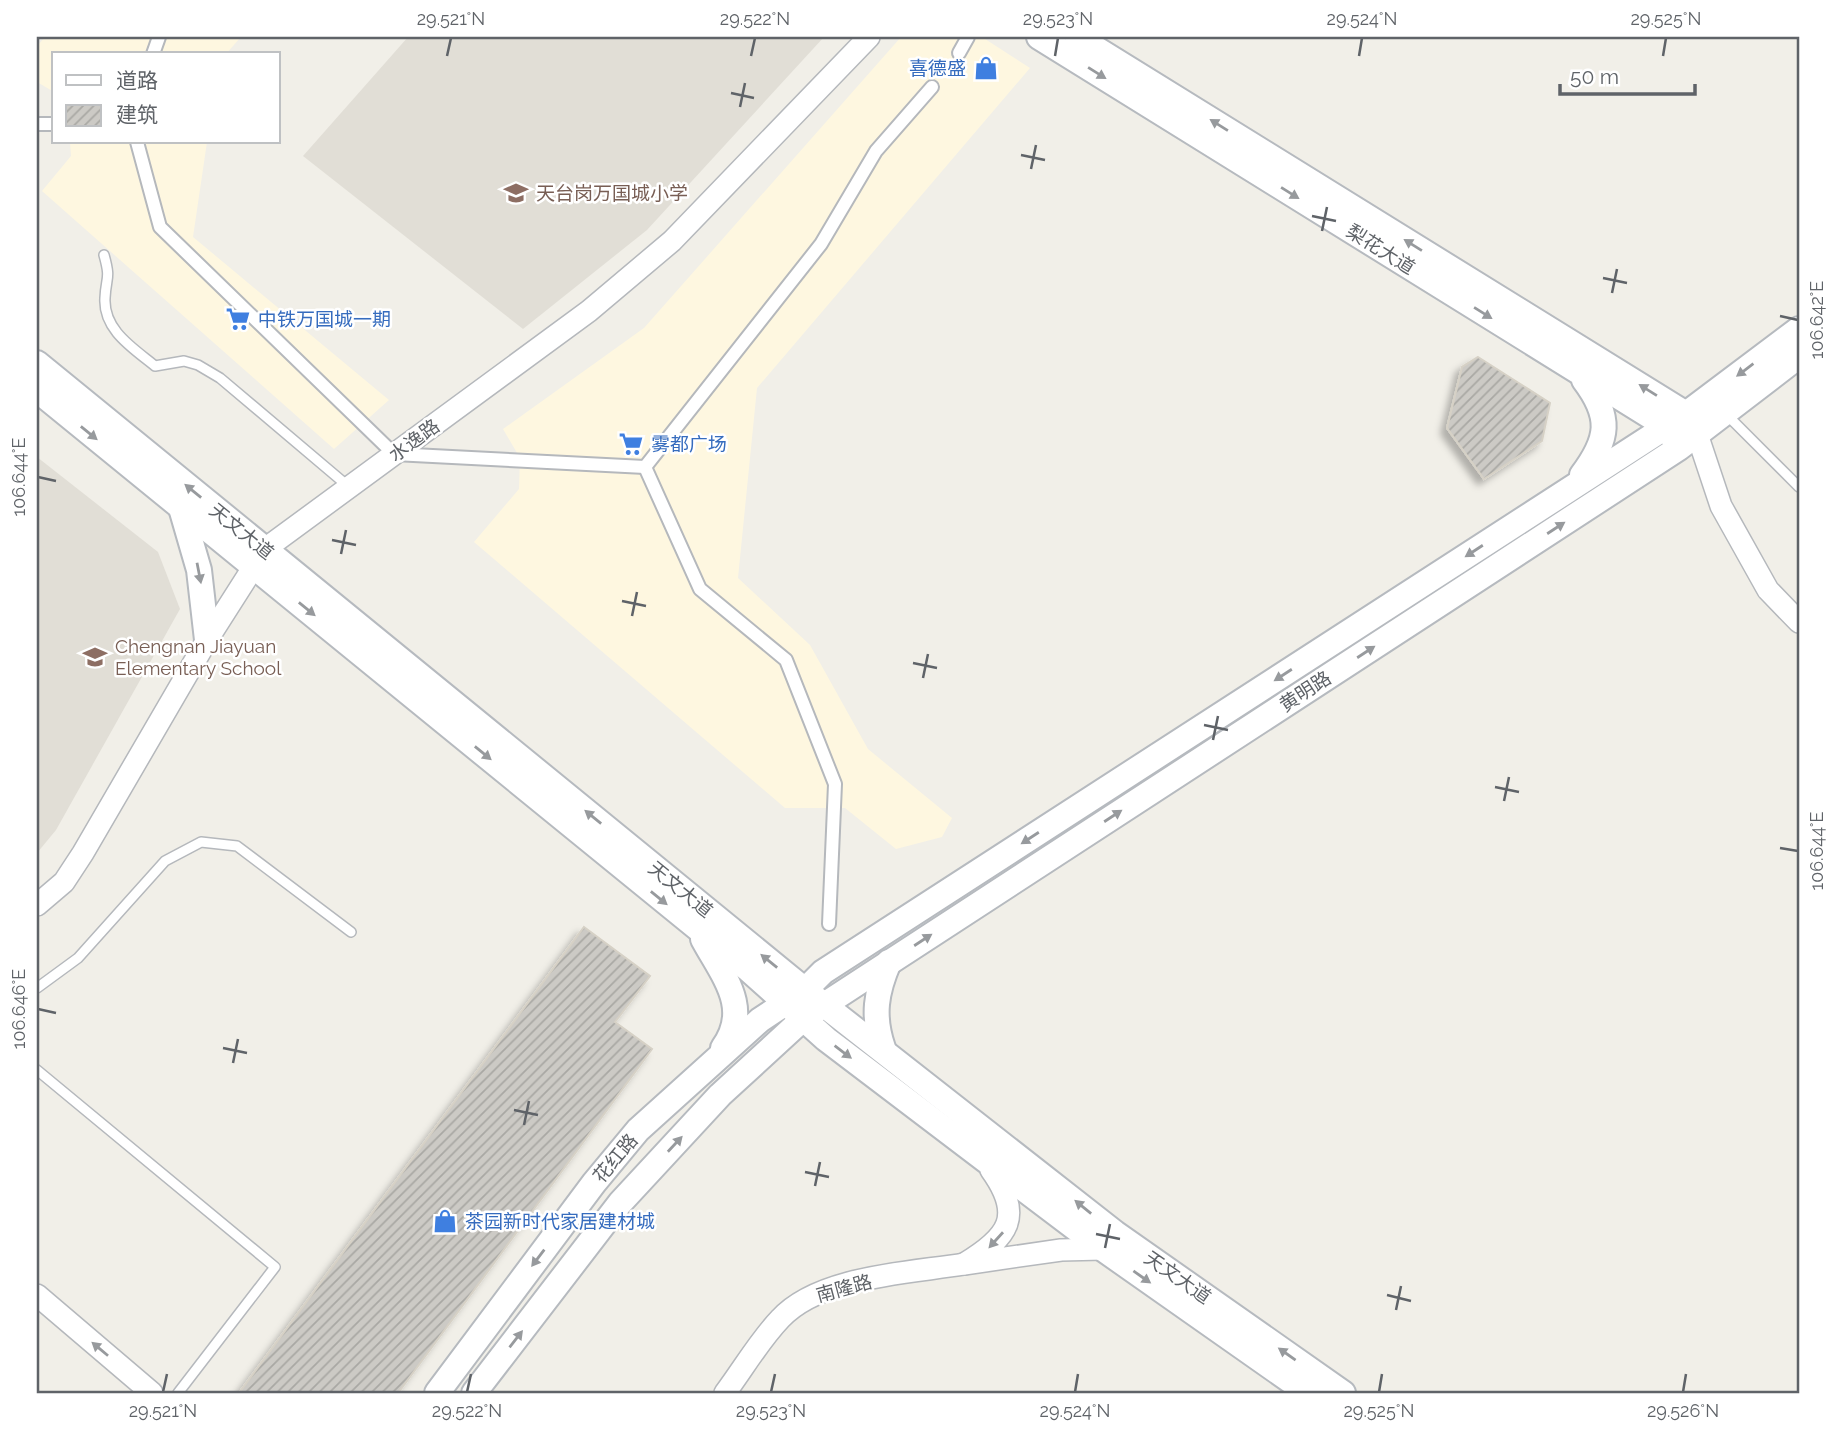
<svg xmlns="http://www.w3.org/2000/svg" width="1836" height="1430" viewBox="0 0 1836 1430" font-family="Raleway,'Noto Sans SC',sans-serif">
  <style>
    .commercial { fill: #fef7e0 }
    .education { fill: #e1ded6 }
    .building { fill: url(#building-hatch); stroke: #d6d1c6; stroke-width: 2; filter: url(#shadow) }
    .lines { fill: none; stroke-linecap: round; stroke-linejoin: round }
    .service-casing { stroke: #b5b8bc; stroke-width: 12 }
    .pedestrian-casing { stroke: #b5b8bc; stroke-width: 16 }
    .tertiary-casing { stroke: #b5b8bc; stroke-width: 24 }
    .secondary-casing { stroke: #b6babf; stroke-width: 28 }
    .service { stroke: #fff; stroke-width: 9 }
    .pedestrian { stroke: #fff; stroke-width: 12 }
    .tertiary { stroke: #fff; stroke-width: 21 }
    .secondary { stroke: #fff; stroke-width: 24 }
    .oneway { fill: #979a9d }
    .ticks { fill: none; stroke: #5f6368; stroke-width: 2.5 }
    .labels { text-anchor: middle; stroke-width: 5; stroke-linejoin: round; paint-order: stroke }
    .shop-label { font-size: 19px; fill: #366cbe; stroke: #fff; text-anchor: start }
    .education-label { font-size: 19px; fill: #785e54; stroke: #fff; text-anchor: start }
    .street-label { font-size: 19px; fill: #5f6368; stroke: #fff }
    .neatline { fill: none; stroke: #5f6368; stroke-width: 2.5 }
    .ticks-label { font-size: 18px; text-anchor: middle; fill: #5f6368 }
  </style>
  <defs>
    <pattern id="building-hatch" width="6" height="6" patternUnits="userSpaceOnUse" patternTransform="scale(1.75)"><rect width="6" height="6" fill="#cccac5"/><path d="M-1 1l2-2M0 6l6-6M5 7l2-2" fill="none" stroke="#a9a8a4"/></pattern>
    <filter id="shadow"><feDropShadow dx="-6" dy="6" stdDeviation="3.5" flood-color="#0004"/></filter>
  </defs>
  <rect width="100%" height="100%" fill="#f1efe8"/>
  <!-- commercial -->
  <g class="commercial">
    <polygon points="45,37 241,37 226,54 54,54 54,92 37,82 37,46"/>
    <polygon points="901,37 982,37 1030,68 757,388 738,578 810,645 868,749 952,818 942,837 896,849 845,808 785,808 474,542 519,489 520,458 503,429 644,328"/>
    <polygon points="70,142 207,142 193,237 389,400 334,449 42,191 71,156"/>
  </g>
  <!-- education -->
  <g class="education">
    <polygon points="408,37 824,37 647,230 523,329 303,156"/>
    <polygon points="37,457 158,552 180,609 56,830 37,853"/>
  </g>
  <!-- building -->
  <g class="building">
    <polygon points="1478,357 1550,403 1542,441 1484,479 1447,428 1462,367"/>
    <polygon points="584,927 650,976 615,1022 652,1049 398,1393 239,1393"/>
  </g>
  <g class="lines">
    <!-- service casing -->
    <g class="service-casing">
      <g id="service">
        <path d="M104 255C111 280 106 276 105 298 103 330 133 348 155 366L184 361 198 365 220 378 349 487"/>
        <polyline points="1726,414 1799,487"/>
        <polyline points="37,988 78,958 165,861 201,842 237,846 351,932"/>
        <polyline points="37,1070 275,1267 178,1393"/>
      </g>
    </g>
    <!-- pedestrian casing -->
    <g class="pedestrian-casing">
      <g id="pedestrian">
        <polyline points="959,53 968,37"/>
        <polyline points="153,54 159,37"/>
        <polyline points="37,124 54,124"/>
        <polyline points="137,142 160,227 394,454 645,467"/>
        <polyline points="829,924 835,784 786,660 700,589 645,467 821,244 876,151 932,87"/>
      </g>
    </g>
    <!-- tertiary casing -->
    <g class="tertiary-casing">
      <g id="tertiary">
        <polyline points="1697,434 1721,506 1768,590 1799,622"/>
        <polyline points="37,905 64,882 83,853 207,640 265,549 589,311 672,241 869,37"/>
        <path d="M991 1170C1024 1216 1009 1237 964 1264L1061 1250 1103 1249"/>
        <polyline points="37,1295 152,1393"/>
        <path d="M725 1393C743 1369 759 1341 780 1319 819 1276 910 1273 964 1264"/>
      </g>
    </g>
    <!-- secondary casing -->
    <g class="secondary-casing">
      <g id="secondary">
        <polyline points="1039,37 1666,426 1673,438"/>
        <polyline points="1077,37 1686,414 1692,424"/>
        <polyline points="37,363 805,990 1115,1233 1343,1393"/>
        <polyline points="37,390 749,970 826,1039 984,1159 1103,1249 1308,1393"/>
        <path d="M1582 475C1609 439 1612 417 1584 380"/>
        <polyline points="181,508 199,570 207,640"/>
        <path d="M703 939C723 976 752 1008 723 1048"/>
        <path d="M883 1048C872 1016 876 992 889 962"/>
        <polyline points="437,1393 594,1183 638,1130 760,1020 805,990 823,972 1686,414 1799,329"/>
        <polyline points="474,1393 620,1203 720,1095 804,1018 1679,448 1799,356"/>
      </g>
    </g>
    <!-- service -->
    <use href="#service" class="service"/>
    <!-- pedestrian -->
    <use href="#pedestrian" class="pedestrian"/>
    <!-- tertiary -->
    <use href="#tertiary" class="tertiary"/>
    <!-- secondary -->
    <use href="#secondary" class="secondary"/>
  </g>
  <!-- one-way arrows -->
  <defs><path id="oneway-solid" d="M-6-.8H1V-3.2L6.5 0L1 3.2V.8H-6Z" transform="scale(1.75)"/></defs>
  <g class="oneway">
    <use href="#oneway-solid" transform="translate(1097 73) rotate(32)"/>
    <use href="#oneway-solid" transform="translate(1219 125) rotate(-148)"/>
    <use href="#oneway-solid" transform="translate(1290 193) rotate(32)"/>
    <use href="#oneway-solid" transform="translate(1413 245) rotate(-148)"/>
    <use href="#oneway-solid" transform="translate(1483 313) rotate(32)"/>
    <use href="#oneway-solid" transform="translate(1745 370) rotate(143)"/>
    <use href="#oneway-solid" transform="translate(1648 390) rotate(-148)"/>
    <use href="#oneway-solid" transform="translate(89 433) rotate(39)"/>
    <use href="#oneway-solid" transform="translate(193 491) rotate(-141)"/>
    <use href="#oneway-solid" transform="translate(1556 528) rotate(-33)"/>
    <use href="#oneway-solid" transform="translate(1474 551) rotate(147)"/>
    <use href="#oneway-solid" transform="translate(199 573) rotate(79)"/>
    <use href="#oneway-solid" transform="translate(307 609) rotate(39)"/>
    <use href="#oneway-solid" transform="translate(1366 652) rotate(-33)"/>
    <use href="#oneway-solid" transform="translate(1283 675) rotate(147)"/>
    <use href="#oneway-solid" transform="translate(483 753) rotate(39)"/>
    <use href="#oneway-solid" transform="translate(1113 816) rotate(-33)"/>
    <use href="#oneway-solid" transform="translate(593 817) rotate(-141)"/>
    <use href="#oneway-solid" transform="translate(1030 838) rotate(147)"/>
    <use href="#oneway-solid" transform="translate(659 898) rotate(39)"/>
    <use href="#oneway-solid" transform="translate(923 940) rotate(-33)"/>
    <use href="#oneway-solid" transform="translate(769 961) rotate(-141)"/>
    <use href="#oneway-solid" transform="translate(843 1052) rotate(37)"/>
    <use href="#oneway-solid" transform="translate(675 1144) rotate(-47)"/>
    <use href="#oneway-solid" transform="translate(1083 1207) rotate(-141)"/>
    <use href="#oneway-solid" transform="translate(996 1240) rotate(132)"/>
    <use href="#oneway-solid" transform="translate(538 1258) rotate(127)"/>
    <use href="#oneway-solid" transform="translate(1142 1277) rotate(35)"/>
    <use href="#oneway-solid" transform="translate(516 1339) rotate(-52)"/>
    <use href="#oneway-solid" transform="translate(100 1349) rotate(-140)"/>
    <use href="#oneway-solid" transform="translate(1287 1354) rotate(-145)"/>
  </g>
  <!-- ticks -->
  <path class="ticks" d="M447 56 451 38M751 56 755 38M1055 56 1058 38M1359 56 1362 38M1663 56 1666 38M731 93 754 98M740 107 745 83M1021 155 1045 160M1031 169 1036 145M1312 216 1336 221M1322 231 1327 207M1603 278 1627 283M1612 293 1617 269M1780 316 1798 320M38 477 56 481M332 540 356 545M341 554 346 530M622 601 646 606M632 616 637 592M913 663 937 668M923 678 928 654M1204 725 1228 730M1213 740 1218 716M1495 787 1519 792M1504 801 1509 777M1780 848 1798 851M38 1009 56 1013M223 1048 247 1053M233 1063 238 1039M514 1110 538 1115M524 1125 529 1101M805 1172 829 1177M815 1186 820 1162M1096 1234 1120 1239M1105 1248 1110 1224M1387 1295 1411 1301M1396 1310 1401 1286M163 1392 167 1374M467 1392 471 1374M771 1392 775 1374M1075 1392 1078 1374M1379 1392 1382 1374M1683 1392 1686 1374"/>
  <!-- icons -->
  <defs>
    <g id="shop-bare" transform="scale(1.89)"><path d="M-5-2.5h2.3a2.7 3.5 0 0 1 5.4 0H5L5.5 6h-11ZM-1.5-2.5h3a1.5 2.3 0 0 0-3 0Z" fill="#3f7fe0" stroke="#fff" stroke-width="2.5" paint-order="stroke"/></g>
    <g id="school-bare" transform="scale(1.89)"><path d="M0-5L7-2L0 1L-7-2ZM-4 1L0 2.5L4 1V4Q0 6-4 4Z" fill="#8d6e63" stroke="#fff" stroke-width="2.5" paint-order="stroke"/></g>
    <g id="supermarket-bare" transform="scale(1.89)"><path d="M-6-5.5h2.5l.6 2H6L4.5 2H-2.5L-4.4-4H-6ZM-1.5 3.2a1.3 1.3 0 1 0 .1 0ZM3 3.2a1.3 1.3 0 1 0 .1 0Z" fill="#3f7fe0" stroke="#fff" stroke-width="2.5" paint-order="stroke"/></g>
  </defs>
  <g fill-rule="evenodd">
    <use href="#shop-bare" x="986" y="68"/>
    <use href="#school-bare" x="516" y="193"/>
    <use href="#supermarket-bare" x="238" y="319"/>
    <use href="#supermarket-bare" x="631" y="444"/>
    <use href="#school-bare" x="95" y="657"/>
    <use href="#shop-bare" x="445" y="1221"/>
  </g>
  <g class="labels">
    <!-- shop labels -->
    <g class="shop-label">
      <text x="966" y="75" text-anchor="end">喜德盛</text>
      <text x="258" y="326">中铁万国城一期</text>
      <text x="651" y="451">雾都广场</text>
      <text x="465" y="1228">茶园新时代家居建材城</text>
    </g>
    <!-- education labels -->
    <g class="education-label">
      <text x="536" y="200">天台岗万国城小学</text>
      <text x="115" y="653">Chengnan Jiayuan<tspan x="115" dy="22">Elementary School</tspan></text>
    </g>
    <!-- street labels -->
    <g class="street-label">
      <text transform="translate(1381 249) rotate(32)" y="7">梨花大道</text>
      <text transform="translate(414 440) rotate(-36)" y="7">水逸路</text>
      <text transform="translate(242 531) rotate(39)" y="7">天文大道</text>
      <text transform="translate(1305 691) rotate(-33)" y="7">黄明路</text>
      <text transform="translate(681 889) rotate(39)" y="7">天文大道</text>
      <text transform="translate(615 1158) rotate(-50)" y="7">花红路</text>
      <text transform="translate(1178 1277) rotate(35)" y="7">天文大道</text>
      <text transform="translate(844 1288) rotate(-15)" y="7">南隆路</text>
    </g>
  </g>
  <!-- border -->
  <rect width="1836" height="1430" fill="none" stroke="#ffffff" stroke-width="77"/>
  <!-- legend -->
  <rect x="52" y="52" width="228" height="91" fill="#ffffff" stroke="#bfc1c3" stroke-width="2"/>
  <rect x="66" y="75" width="35" height="10" fill="#ffffff" stroke="#bfc1c3" stroke-width="2"/>
  <text x="116" y="88" font-size="21" fill="#5f6368">道路</text>
  <rect x="66" y="105" width="35" height="21" fill="url(#building-hatch)" stroke="#bfc1c3" stroke-width="2"/>
  <text x="116" y="122" font-size="21" fill="#5f6368">建筑</text>
  <!-- scale -->
  <path d="M1560 84v10h135v-10" fill="none" stroke="#5f6368" stroke-width="3.5"/>
  <text x="1570" y="84" font-size="21" fill="#5f6368" stroke="#ffffff" stroke-width="5" paint-order="stroke">50 m</text>
  <rect x="38" y="38" width="1760" height="1354" class="neatline"/>
  <g class="ticks-label">
    <text x="451" y="25">29.521°N</text>
    <text x="755" y="25">29.522°N</text>
    <text x="1058" y="25">29.523°N</text>
    <text x="1362" y="25">29.524°N</text>
    <text x="1666" y="25">29.525°N</text>
    <text transform="translate(1817 320) rotate(-90)" y="6">106.642°E</text>
    <text transform="translate(19 477) rotate(-90)" y="6">106.644°E</text>
    <text transform="translate(1817 851) rotate(-90)" y="6">106.644°E</text>
    <text transform="translate(19 1009) rotate(-90)" y="6">106.646°E</text>
    <text x="163" y="1417">29.521°N</text>
    <text x="467" y="1417">29.522°N</text>
    <text x="771" y="1417">29.523°N</text>
    <text x="1075" y="1417">29.524°N</text>
    <text x="1379" y="1417">29.525°N</text>
    <text x="1683" y="1417">29.526°N</text>
  </g>
</svg>
